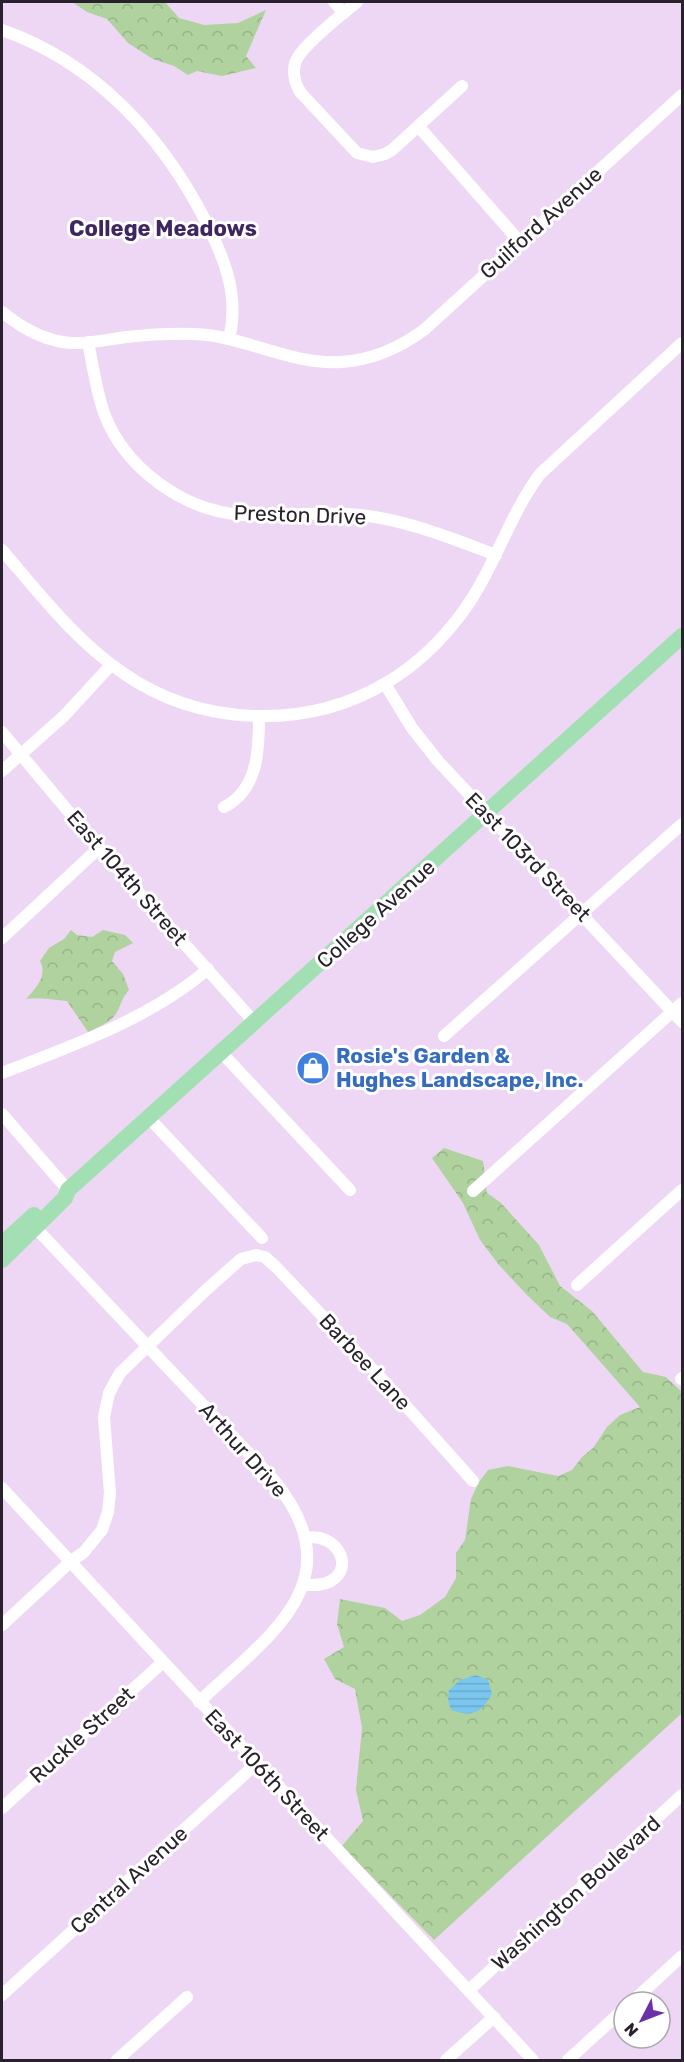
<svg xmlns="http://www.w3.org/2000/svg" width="684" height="2062" viewBox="0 0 684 2062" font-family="Rubik,sans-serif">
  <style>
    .forest { fill: url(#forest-crowns) }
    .water { fill: url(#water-rules) }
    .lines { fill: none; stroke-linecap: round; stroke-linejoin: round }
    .minor { stroke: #fff; stroke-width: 12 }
    .major { stroke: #a2e0b4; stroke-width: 16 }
    .labels { text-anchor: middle; stroke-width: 6; stroke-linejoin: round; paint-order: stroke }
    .street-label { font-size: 21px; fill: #29222c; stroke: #fff }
    .shop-label { font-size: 21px; font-weight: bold; fill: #366cbe; stroke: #fff; text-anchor: start }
    .neighbourhood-label { font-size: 22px; font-weight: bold; fill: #402660; stroke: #fff }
  </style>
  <defs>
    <pattern id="forest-crowns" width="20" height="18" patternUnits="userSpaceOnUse" patternTransform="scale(1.5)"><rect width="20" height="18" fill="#b0d29f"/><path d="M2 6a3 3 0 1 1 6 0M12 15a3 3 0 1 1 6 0" fill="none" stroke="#97b489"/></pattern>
    <pattern id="water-rules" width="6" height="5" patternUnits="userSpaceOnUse" patternTransform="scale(1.5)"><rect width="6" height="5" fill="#7ac6ee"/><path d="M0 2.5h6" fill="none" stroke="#6aaacc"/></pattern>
  </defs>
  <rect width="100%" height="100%" fill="#edd7f4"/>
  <!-- forest -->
  <g class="forest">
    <polygon points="72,2 165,2 179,18 204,25 238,23 266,10 246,56 256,68 222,76 197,71 188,75 174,66 153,59 128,43 107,19 87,12"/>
    <path d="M71 930 77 935 92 937 103 930 125 935 133 943 115 952 112 961 123 974 129 990C121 999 122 1003 117 1012 112 1022 98 1027 88 1032L67 1001C53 1000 39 997 26 999 36 988 48 976 40 961L49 948 64 939Z"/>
    <polygon points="444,1148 483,1161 487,1193 501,1203 539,1245 560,1286 592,1311 643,1372 666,1377 682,1392 682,1713 434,1940 342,1846 363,1821 356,1790 362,1728 355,1689 335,1679 324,1659 344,1647 337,1624 340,1599 385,1608 402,1621 420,1615 445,1597 456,1578 456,1553 465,1540 471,1499 479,1482 488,1470 508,1466 558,1476 572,1470 582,1457 593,1448 607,1427 620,1415 640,1407 567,1324 550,1317 527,1295 499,1265 480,1240 463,1203 432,1158"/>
  </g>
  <!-- water -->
  <path class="water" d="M476 1675 488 1680 492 1694C481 1714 472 1717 451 1710L448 1700 449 1690 460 1680Z"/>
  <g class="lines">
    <!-- minor -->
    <g class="minor">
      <polyline points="334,2 344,13"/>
      <path d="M357 2C342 14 307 42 298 57 291 68 294 83 301 93L357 153 373 157 385 154 392 150 462 86"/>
      <path d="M2 30C93 62 160 133 204 218 224 257 240 295 229 339"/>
      <polyline points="419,127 520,242"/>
      <path d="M2 312C19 326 39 338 62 342 83 345 105 340 126 337 153 334 180 332 208 335 253 341 295 365 341 362 373 360 400 348 425 329L682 95"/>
      <path d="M88 342C93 366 96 390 104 413 125 469 184 511 243 515 283 517 322 511 361 515 407 520 453 539 496 555"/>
      <path d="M2 550C39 593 75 640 123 673 199 726 305 731 386 683 415 666 442 640 462 613 494 570 508 517 540 474L682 343"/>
      <polyline points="385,684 412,728 438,761 682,1022"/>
      <polyline points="2,732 99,848 255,1023"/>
      <polyline points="2,771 64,716 111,665"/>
      <path d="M224 807C258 790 259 750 259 717"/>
      <polyline points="2,938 99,848"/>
      <polyline points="444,1036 682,824"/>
      <polyline points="221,1052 350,1190"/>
      <path d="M2 1073C71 1046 150 1019 208 969"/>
      <polyline points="2,1114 68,1190"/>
      <polyline points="149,1118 262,1238"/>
      <polyline points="473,1191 682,1003"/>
      <path d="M31 1223 274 1480C356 1582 269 1635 199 1702"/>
      <polyline points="577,1285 682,1190"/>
      <polyline points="681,1379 682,1378"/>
      <polyline points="2,1488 533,2060"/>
      <path d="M303 1585C312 1585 322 1586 331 1581 356 1566 335 1532 306 1538"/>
      <polyline points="2,1625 70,1562 84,1552 102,1530 108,1512 110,1493 104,1417 109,1393 120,1373 206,1290 241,1259 256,1255 265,1257 276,1267 381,1378 473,1481"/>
      <polyline points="2,1808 163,1662"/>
      <polyline points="469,1990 682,1795"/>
      <polyline points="2,1995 256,1764"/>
      <polyline points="632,2002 682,1956"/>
      <polyline points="117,2060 187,1997"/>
      <polyline points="446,2060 494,2017"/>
      <polyline points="568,2060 624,2009"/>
    </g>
    <!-- major -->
    <g class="major">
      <polyline points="2,1244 34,1215"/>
      <polyline points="2,1260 65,1198 68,1190 682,636"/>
    </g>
  </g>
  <!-- icons -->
  <defs>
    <g id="shop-disc" transform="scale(1.725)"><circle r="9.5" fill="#3f7fe0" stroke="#fff"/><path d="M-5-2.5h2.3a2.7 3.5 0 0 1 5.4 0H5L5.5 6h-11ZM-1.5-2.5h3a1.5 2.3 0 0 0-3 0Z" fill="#fff"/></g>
  </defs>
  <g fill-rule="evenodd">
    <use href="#shop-disc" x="313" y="1068"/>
  </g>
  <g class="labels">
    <!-- street labels -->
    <g class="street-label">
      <text transform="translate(541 223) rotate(-42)" y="7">Guilford Avenue</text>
      <text transform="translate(300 515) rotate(2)" y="7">Preston Drive</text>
      <text transform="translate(528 857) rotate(46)" y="7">East 103rd Street</text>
      <text transform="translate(127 878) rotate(49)" y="7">East 104th Street</text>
      <text transform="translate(376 914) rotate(-42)" y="7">College Avenue</text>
      <text transform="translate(365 1362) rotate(47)" y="7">Barbee Lane</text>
      <text transform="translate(243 1450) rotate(48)" y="7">Arthur Drive</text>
      <text transform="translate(82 1735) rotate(-42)" y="7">Ruckle Street</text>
      <text transform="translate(267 1775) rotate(47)" y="7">East 106th Street</text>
      <text transform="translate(129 1880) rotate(-42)" y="7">Central Avenue</text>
      <text transform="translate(576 1893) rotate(-42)" y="7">Washington Boulevard</text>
    </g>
    <!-- shop labels -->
    <g class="shop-label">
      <text x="336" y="1063">Rosie's Garden &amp;<tspan x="336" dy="24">Hughes Landscape, Inc.</tspan></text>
    </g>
    <!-- neighbourhood labels -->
    <g class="neighbourhood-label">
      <text x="163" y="236">College Meadows</text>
    </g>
  </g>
  <!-- border -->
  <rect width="684" height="2062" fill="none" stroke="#29222c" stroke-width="6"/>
  <!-- north arrow -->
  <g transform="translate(642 2020) rotate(228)"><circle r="28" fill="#ffffff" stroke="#a9a7ab" stroke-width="1.5"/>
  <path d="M0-4.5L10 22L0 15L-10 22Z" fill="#6b32a8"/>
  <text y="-9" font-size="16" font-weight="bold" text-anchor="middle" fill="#29222c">N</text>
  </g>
</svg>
